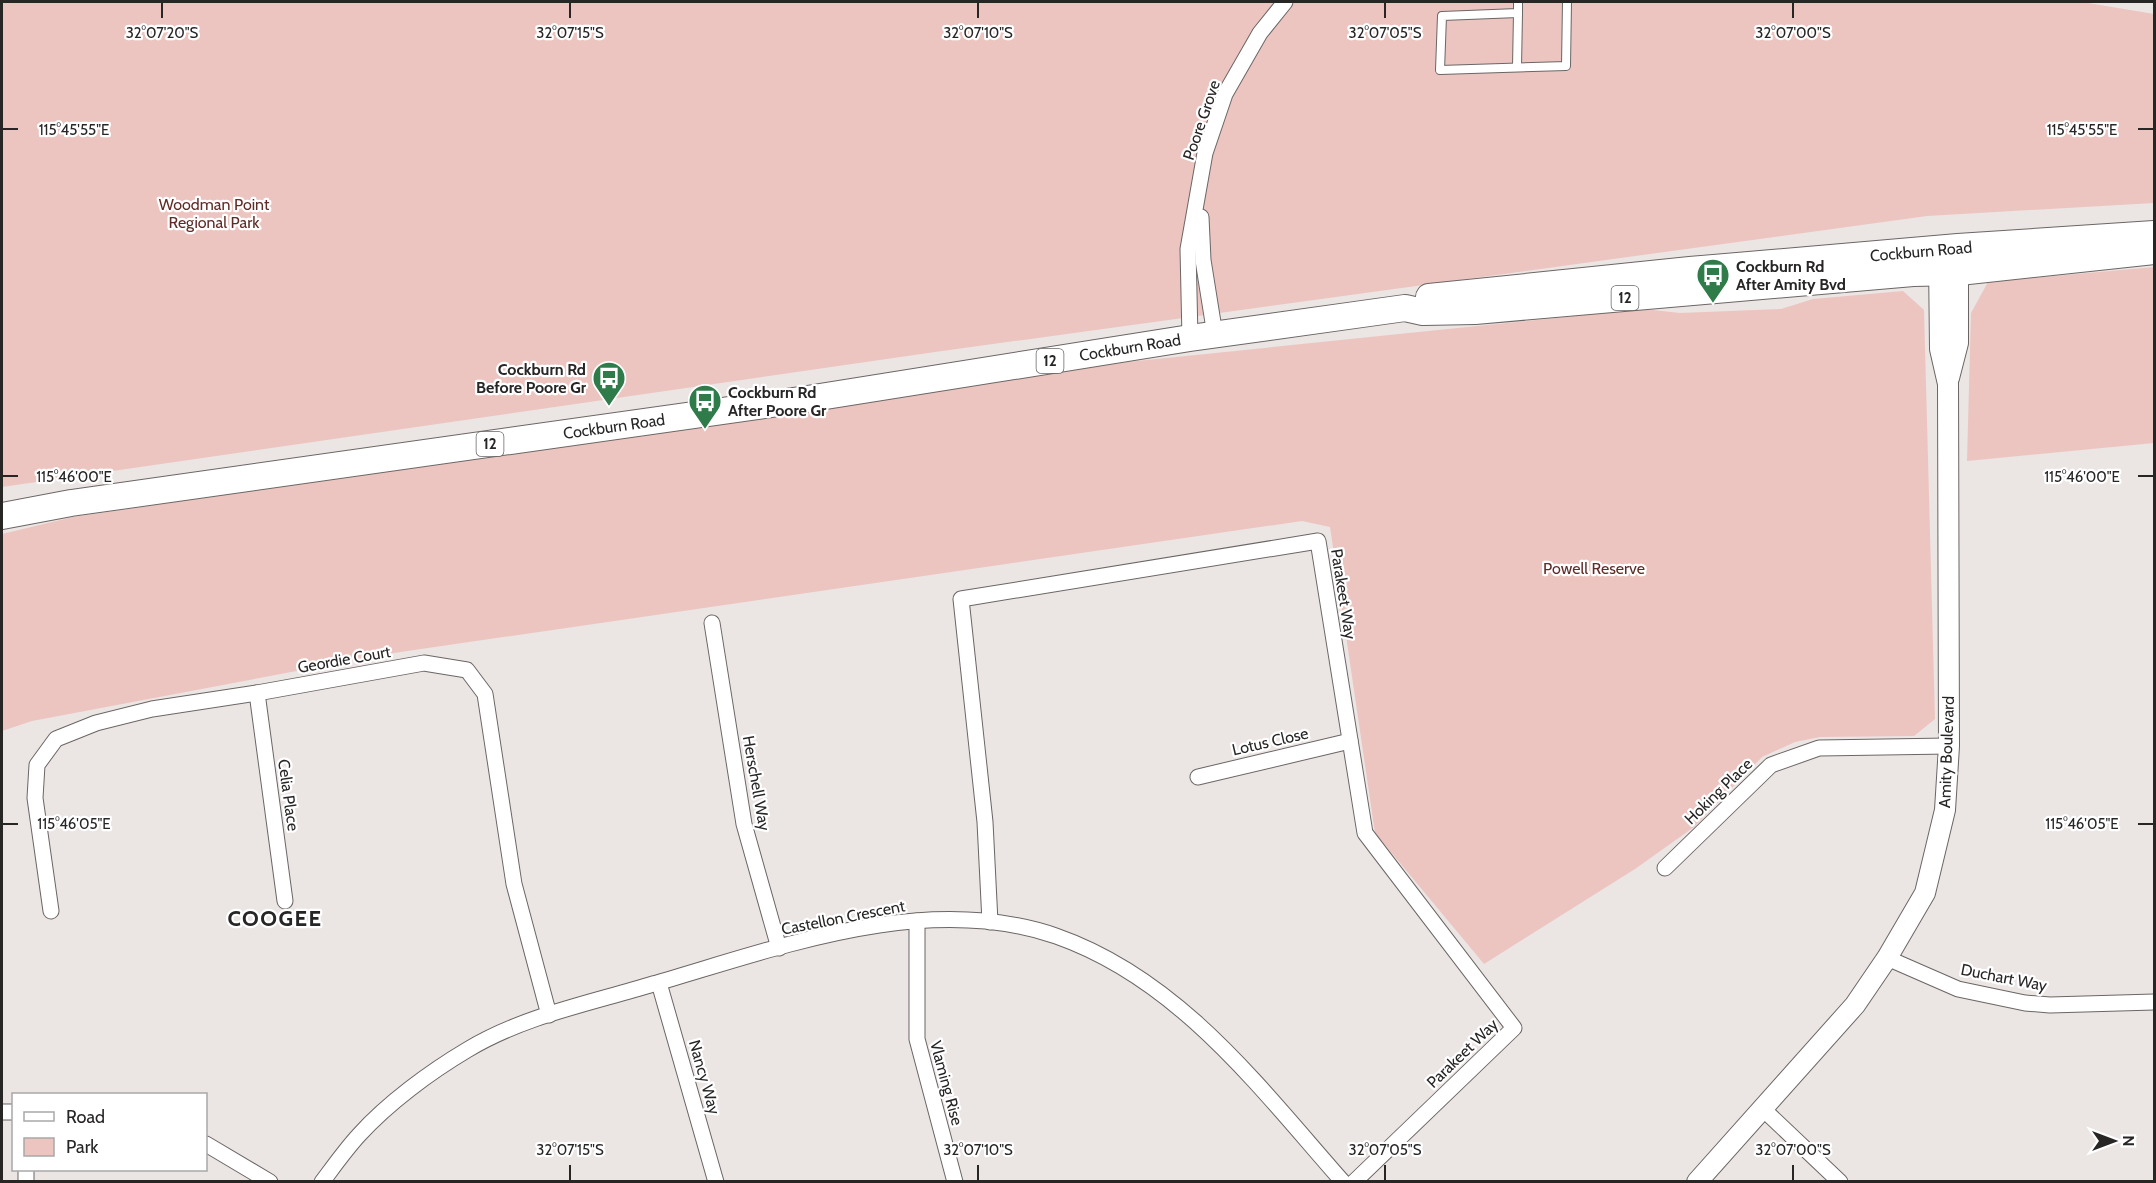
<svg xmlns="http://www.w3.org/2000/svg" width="2156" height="1183" viewBox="0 0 2156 1183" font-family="Cabin,sans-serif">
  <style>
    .green { fill: #ecc5c0 }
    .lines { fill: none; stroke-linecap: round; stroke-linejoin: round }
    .service-casing { stroke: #6b6665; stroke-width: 10 }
    .minor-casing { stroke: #6b6665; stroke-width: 17 }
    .tertiary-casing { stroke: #6b6665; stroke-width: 22 }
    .primary-casing { stroke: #6b6665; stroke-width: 28 }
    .service { stroke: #fff; stroke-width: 8 }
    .minor { stroke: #fff; stroke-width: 15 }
    .tertiary { stroke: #fff; stroke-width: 20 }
    .primary { stroke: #fff; stroke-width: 26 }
    .ticks { fill: none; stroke: #282525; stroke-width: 2 }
    .labels { text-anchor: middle; stroke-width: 4.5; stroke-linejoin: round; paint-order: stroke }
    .shield { fill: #fff; stroke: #686666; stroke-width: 1.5 }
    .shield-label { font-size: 15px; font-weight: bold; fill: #282525 }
    .street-label { font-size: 16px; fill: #282525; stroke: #fff }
    .park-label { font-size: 16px; fill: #602c27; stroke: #fff }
    .poi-label { font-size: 16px; font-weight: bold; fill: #282525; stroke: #fff; text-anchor: start }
    .district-label { font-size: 22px; font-weight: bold; letter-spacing: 1.5px; fill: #282525; stroke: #fff }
    .ticks-label { font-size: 15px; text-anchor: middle; fill: #282525; stroke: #fff; stroke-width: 4.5; stroke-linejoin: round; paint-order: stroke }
  </style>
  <rect width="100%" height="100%" fill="#ebe5e4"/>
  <!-- green -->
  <g class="green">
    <polygon points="2,2 2082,2 2154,14 2154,203 1927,216 935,352 2,487"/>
    <polygon points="2154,267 2154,443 1967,461 1971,313 1988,282"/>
    <polygon points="1903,291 1924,310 1935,719 1914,736 1820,737 1795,742 1762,757 1694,827 1635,869 1484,964 1375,833 1330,527 1302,521 387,654 32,721 2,731 2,534 73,517 1127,362 1644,309 1680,313 1781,309 1813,299"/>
  </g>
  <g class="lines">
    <!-- service casing -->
    <g class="service-casing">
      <g id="service">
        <polyline points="1518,2 1518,13 1442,16 1440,70 1566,66 1567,2"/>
        <polyline points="1517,67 1518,13"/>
      </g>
    </g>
    <!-- minor casing -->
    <g class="minor-casing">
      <g id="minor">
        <polyline points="1201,217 1203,260 1215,335"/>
        <polyline points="1190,338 1188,249 1205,153 1225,94 1260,33 1285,2"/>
        <polyline points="712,623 744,824 779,948"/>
        <polyline points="257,693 285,901"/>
        <polyline points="1198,777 1350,741"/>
        <polyline points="1665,868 1771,765 1819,748 1949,746"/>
        <polyline points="51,911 35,798 37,765 56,739 96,723 152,709 257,693 424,663 467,670 485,694 514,884 549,1015"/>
        <polyline points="917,921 917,1039 955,1182"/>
        <polyline points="990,922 985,822 961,599 1318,541 1365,833 1514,1028 1354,1182"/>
        <polyline points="1887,958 1958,989 2025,1003 2050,1005 2154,1002"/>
        <polyline points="659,983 716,1182"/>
        <polyline points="1762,1108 1840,1182"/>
        <polyline points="2,1112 14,1112"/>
        <polyline points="206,1144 270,1182"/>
        <polyline points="26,1170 26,1182"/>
        <path d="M322 1182C334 1166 346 1149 359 1135 388 1103 430 1072 467 1050 523 1016 591 1003 653 984 778 948 925 891 1056 936 1179 979 1259 1087 1343 1182"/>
      </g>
    </g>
    <!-- tertiary casing -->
    <g class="tertiary-casing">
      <g id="tertiary">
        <polyline points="1949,378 1958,343 1958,259"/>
        <polyline points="1697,1182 1855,1005 1887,958 1925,893 1945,810 1949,746 1948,384 1940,349 1939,260"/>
      </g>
    </g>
    <!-- primary casing -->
    <g class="primary-casing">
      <g id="primary">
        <polyline points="1429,297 1690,270 1958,247 2154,234"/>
        <polyline points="2,516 71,503 807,399 1190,338 1405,308 1423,312 1475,311 1913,273 1959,272 2154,251"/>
      </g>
    </g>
    <!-- service -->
    <use href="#service" class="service"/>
    <!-- minor -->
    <use href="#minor" class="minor"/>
    <!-- tertiary -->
    <use href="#tertiary" class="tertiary"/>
    <!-- primary -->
    <use href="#primary" class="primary"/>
  </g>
  <!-- ticks -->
  <path class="ticks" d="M162 3V18M570 3V18M978 3V18M1385 3V18M1793 3V18M3 129H18M2138 129H2153M3 476H18M2138 476H2153M3 824H18M2138 824H2153M570 1165V1180M978 1165V1180M1385 1165V1180M1793 1165V1180"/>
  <!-- icons -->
  <defs>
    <g id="bus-pin" transform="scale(1.725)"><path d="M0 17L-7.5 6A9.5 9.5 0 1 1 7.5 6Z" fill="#2f7b4a" stroke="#fff"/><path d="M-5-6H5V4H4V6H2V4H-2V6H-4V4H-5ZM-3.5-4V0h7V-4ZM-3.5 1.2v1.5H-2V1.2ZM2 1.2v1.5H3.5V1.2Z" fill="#fff"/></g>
  </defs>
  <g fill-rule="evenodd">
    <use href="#bus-pin" x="1713" y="275"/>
    <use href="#bus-pin" x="609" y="378"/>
    <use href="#bus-pin" x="705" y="401"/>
  </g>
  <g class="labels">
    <!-- shield labels -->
    <g class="shield">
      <rect x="1611.5" y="286" width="27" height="24" rx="4.5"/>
      <rect x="1036.5" y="349" width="27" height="24" rx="4.5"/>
      <rect x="476.5" y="432" width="27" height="24" rx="4.5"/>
    </g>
    <g class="shield-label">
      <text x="1625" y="303">12</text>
      <text x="1050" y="366">12</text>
      <text x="490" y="449">12</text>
    </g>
    <!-- street labels -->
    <g class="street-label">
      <text transform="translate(1201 120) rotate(-71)" y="6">Poore Grove</text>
      <text transform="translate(1921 251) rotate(-5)" y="6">Cockburn Road</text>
      <text transform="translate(1130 347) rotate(-9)" y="6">Cockburn Road</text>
      <text transform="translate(614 426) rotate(-8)" y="6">Cockburn Road</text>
      <text transform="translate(1344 594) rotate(81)" y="6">Parakeet Way</text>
      <text transform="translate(344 659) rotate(-10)" y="6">Geordie Court</text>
      <text transform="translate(1270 741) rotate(-13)" y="6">Lotus Close</text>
      <text transform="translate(1946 752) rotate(-88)" y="6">Amity Boulevard</text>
      <text transform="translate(757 783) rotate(80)" y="6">Herschell Way</text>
      <text transform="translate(1718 791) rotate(-44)" y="6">Hoking Place</text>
      <text transform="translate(289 795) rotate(82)" y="6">Celia Place</text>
      <text transform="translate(843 917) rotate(-11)" y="6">Castellon Crescent</text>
      <text transform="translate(2004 977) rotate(11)" y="6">Duchart Way</text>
      <text transform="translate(1462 1053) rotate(-44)" y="6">Parakeet Way</text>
      <text transform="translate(705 1077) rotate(74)" y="6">Nancy Way</text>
      <text transform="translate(947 1083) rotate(75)" y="6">Vlaming Rise</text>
    </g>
    <!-- park labels -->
    <g class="park-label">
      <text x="214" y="210">Woodman Point<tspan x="214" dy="18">Regional Park</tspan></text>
      <text x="1594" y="574">Powell Reserve</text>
    </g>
    <!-- poi labels -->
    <g class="poi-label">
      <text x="1736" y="272">Cockburn Rd<tspan x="1736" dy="18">After Amity Bvd</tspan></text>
      <text x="586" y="375" text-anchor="end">Cockburn Rd<tspan x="586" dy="18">Before Poore Gr</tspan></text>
      <text x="728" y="398">Cockburn Rd<tspan x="728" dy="18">After Poore Gr</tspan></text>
    </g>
    <!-- district labels -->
    <g class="district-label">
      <text x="275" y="926">COOGEE</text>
    </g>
  </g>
  <g class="ticks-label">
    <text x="162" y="38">32°07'20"S</text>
    <text x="570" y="38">32°07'15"S</text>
    <text x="978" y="38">32°07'10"S</text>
    <text x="1385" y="38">32°07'05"S</text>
    <text x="1793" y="38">32°07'00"S</text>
    <text x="2082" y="135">115°45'55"E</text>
    <text x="74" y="135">115°45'55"E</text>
    <text x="2082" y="482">115°46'00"E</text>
    <text x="74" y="482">115°46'00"E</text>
    <text x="2082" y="829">115°46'05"E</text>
    <text x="74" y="829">115°46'05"E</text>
    <text x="570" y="1155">32°07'15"S</text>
    <text x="978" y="1155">32°07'10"S</text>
    <text x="1385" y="1155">32°07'05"S</text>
    <text x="1793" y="1155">32°07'00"S</text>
  </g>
  <!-- border -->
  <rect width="2156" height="1183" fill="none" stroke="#282525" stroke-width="6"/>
  <!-- legend -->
  <rect x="12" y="1093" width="195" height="78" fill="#ffffff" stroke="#a9a8a8" stroke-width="1.5"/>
  <rect x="24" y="1112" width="30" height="9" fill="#ffffff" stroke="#a9a8a8" stroke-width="1.5"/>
  <text x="66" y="1123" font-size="18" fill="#282525">Road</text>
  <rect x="24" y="1138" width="30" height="18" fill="#ecc5c0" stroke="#a9a8a8" stroke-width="1.5"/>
  <text x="66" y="1153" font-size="18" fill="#282525">Park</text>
  <!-- north arrow -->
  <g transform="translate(2114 1141) rotate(90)" stroke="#ffffff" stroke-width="4.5" paint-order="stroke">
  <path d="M0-4.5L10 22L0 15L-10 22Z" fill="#282525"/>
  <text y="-9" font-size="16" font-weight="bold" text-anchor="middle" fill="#282525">N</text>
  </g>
</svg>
